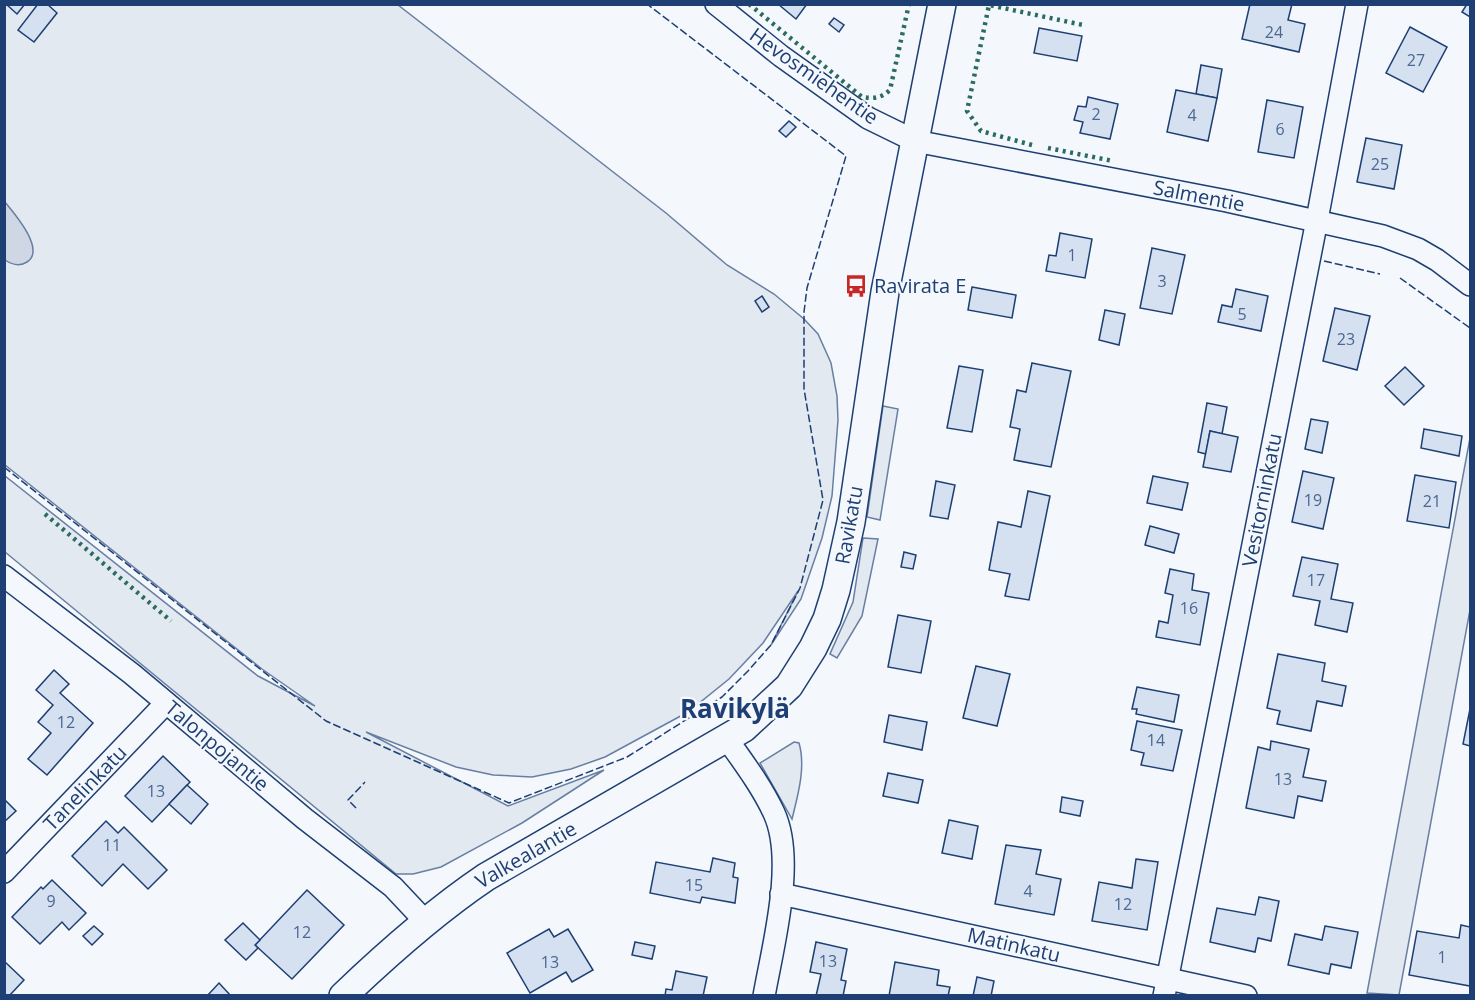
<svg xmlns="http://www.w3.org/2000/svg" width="1475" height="1000" viewBox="0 0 1475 1000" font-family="'Open Sans',sans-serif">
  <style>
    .green { fill: #e3e9f0; stroke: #687fa3; stroke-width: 1.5 }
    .water { fill: #cfd7e4; stroke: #687fa3; stroke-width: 1.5 }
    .building { fill: #d5e0f0; stroke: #1d3f73; stroke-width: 1.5 }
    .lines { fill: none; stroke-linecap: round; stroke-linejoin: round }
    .minor-casing { stroke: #1d3f73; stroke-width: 24 }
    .tertiary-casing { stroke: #1d3f73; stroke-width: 30 }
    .minor { stroke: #f4f7fb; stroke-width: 21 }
    .tertiary { stroke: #f4f7fb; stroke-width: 27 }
    .hedge { stroke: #2c6c60; stroke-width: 4.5; stroke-dasharray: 3 4.5; stroke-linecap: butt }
    .fence { stroke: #1d3f73; stroke-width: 1.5; stroke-dasharray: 8 3; stroke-linecap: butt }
    .labels { text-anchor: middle; stroke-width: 4.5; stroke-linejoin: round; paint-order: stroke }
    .number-label { font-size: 16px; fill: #4b6792 }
    .street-label { font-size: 20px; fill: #1d3f73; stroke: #f4f7fb }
    .poi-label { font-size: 20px; fill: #1d3f73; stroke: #f4f7fb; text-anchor: start }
    .district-label { font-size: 26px; font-weight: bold; fill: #1d3f73; stroke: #f4f7fb }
  </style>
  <rect width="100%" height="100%" fill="#f4f7fb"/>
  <!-- green -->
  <g class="green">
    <polygon points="4,5 398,5 666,213 727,265 774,294 804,319 818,334 831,363 837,396 838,420 832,496 822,538 801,599 771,645 798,591 763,643 729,679 688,712 605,757 571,769 532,777 493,775 456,767 366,732 508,806 604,770 522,823 441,867 413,874 396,874 5,552 5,476 258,676 315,706 262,669 5,465"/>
    <polygon points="883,406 898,409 880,520 867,517"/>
    <polygon points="1470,438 1470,610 1399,995 1367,993"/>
    <polygon points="863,538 878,539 862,616 837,658 830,654 853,602"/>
    <path d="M794 742 799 743C806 767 798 795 792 819L760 763Z"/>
  </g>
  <!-- water -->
  <path class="water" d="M5 202C15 214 46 250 27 262 19 267 11 264 5 260Z"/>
  <!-- building -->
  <g class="building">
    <polygon points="6,4 25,4 17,14"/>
    <polygon points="38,4 47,4 57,13 34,42 18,30"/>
    <polygon points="778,4 807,4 796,19"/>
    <polygon points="1250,4 1292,4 1288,20 1305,24 1299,52 1242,39"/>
    <polygon points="1467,4 1470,4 1470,17 1462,12"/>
    <polygon points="834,18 844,25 839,32 829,24"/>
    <polygon points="1410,27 1447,47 1423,92 1386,73"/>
    <polygon points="1039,28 1082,36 1077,61 1034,53"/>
    <polygon points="1201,65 1222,69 1217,98 1196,94"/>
    <polygon points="1176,90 1217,98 1208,141 1167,132"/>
    <polygon points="1088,97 1118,104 1110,139 1080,133 1083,122 1074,120 1078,106 1086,107"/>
    <polygon points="1267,100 1303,107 1294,158 1258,152"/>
    <polygon points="789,121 796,127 786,137 779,131"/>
    <polygon points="1366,138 1402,145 1394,189 1357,182"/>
    <polygon points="1060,233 1092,239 1085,278 1046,271 1049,255 1056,256"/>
    <polygon points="1152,248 1185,255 1172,314 1140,308"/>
    <polygon points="972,287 1016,295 1012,318 968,310"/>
    <polygon points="1236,289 1268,296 1261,331 1218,322 1222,305 1232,307"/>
    <polygon points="762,296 769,307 762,312 755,301"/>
    <polygon points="1335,308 1370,316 1357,370 1323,361"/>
    <polygon points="1105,310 1125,314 1119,345 1099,340"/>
    <polygon points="1032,363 1071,371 1051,467 1014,460 1020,429 1010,427 1017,390 1026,392"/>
    <polygon points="959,366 983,370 972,432 947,428"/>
    <polygon points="1405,367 1424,386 1404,405 1385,386"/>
    <polygon points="1207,403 1227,407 1222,434 1210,431 1206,454 1198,452"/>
    <polygon points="1311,419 1328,422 1322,453 1305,449"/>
    <polygon points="1424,429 1462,436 1459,456 1421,448"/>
    <polygon points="1210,431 1238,437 1231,472 1203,467"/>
    <polygon points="1303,471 1334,478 1323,529 1292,522"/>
    <polygon points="1415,475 1456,482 1449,528 1407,521"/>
    <polygon points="1153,476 1188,483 1182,510 1147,503"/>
    <polygon points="936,481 955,485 948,519 930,516"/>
    <polygon points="1028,491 1050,496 1029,600 1005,596 1010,574 989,570 998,522 1021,527"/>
    <polygon points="1150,526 1179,534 1174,553 1145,545"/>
    <polygon points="904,552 916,555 913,569 901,567"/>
    <polygon points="1302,557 1338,564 1331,599 1353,603 1347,632 1315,625 1320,601 1293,596"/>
    <polygon points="1170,569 1194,574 1192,590 1209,593 1200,645 1156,637 1159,621 1168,623 1173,595 1165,593"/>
    <polygon points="898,615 931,621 921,673 888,667"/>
    <polygon points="1278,654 1325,663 1322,681 1346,686 1342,706 1317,701 1311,731 1277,724 1280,711 1267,708"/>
    <polygon points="976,666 1010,674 997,726 963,718"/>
    <polygon points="54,670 69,684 60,693 93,723 47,775 28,759 51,733 38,722 53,705 36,690"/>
    <polygon points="1137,687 1179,695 1174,722 1136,714 1137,709 1132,709"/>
    <polygon points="1470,709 1470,746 1463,744"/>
    <polygon points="889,715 927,722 922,750 884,742"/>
    <polygon points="1137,721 1182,730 1173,771 1141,765 1144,753 1131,750"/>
    <polygon points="1271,741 1309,749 1303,777 1326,781 1322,801 1298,796 1294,818 1246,808 1258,747 1270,750"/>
    <polygon points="163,756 190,782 152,822 125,796"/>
    <polygon points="888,773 923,780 918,803 883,796"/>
    <polygon points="187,785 208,804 191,824 169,804"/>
    <polygon points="1062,797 1083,801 1080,816 1060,812"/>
    <polygon points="4,799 16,811 4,822"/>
    <polygon points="949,820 978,826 972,859 942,853"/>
    <polygon points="106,821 118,833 124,827 167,870 148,889 123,864 102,886 72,856"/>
    <polygon points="1006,845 1041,850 1036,874 1061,879 1054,915 995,904"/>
    <polygon points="713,858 735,863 733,877 738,878 735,903 702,897 700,903 650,893 656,862 710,872"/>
    <polygon points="1136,859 1158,862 1147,930 1092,921 1099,882 1132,888"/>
    <polygon points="52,880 86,913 69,930 62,922 40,944 12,917 41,887 43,889"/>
    <polygon points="307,890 344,925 292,979 255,945"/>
    <polygon points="1259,897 1279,901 1271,941 1258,938 1255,952 1210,942 1217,908 1255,915"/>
    <polygon points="243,923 260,940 255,945 258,948 246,960 225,940"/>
    <polygon points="1461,925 1470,927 1470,986 1409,975 1417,931 1459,938"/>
    <polygon points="94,926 103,934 92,945 83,936"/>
    <polygon points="1325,926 1358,932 1351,968 1331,964 1329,974 1288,965 1295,934 1322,940"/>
    <polygon points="549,929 554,937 568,929 593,970 572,982 566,972 530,993 507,953"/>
    <polygon points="635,942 655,946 652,959 632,955"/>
    <polygon points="816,942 847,949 841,980 846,981 843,996 816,996 821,974 810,972"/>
    <polygon points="4,961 24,980 9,996 4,996"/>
    <polygon points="895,962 939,970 937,985 950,987 948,996 889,996"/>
    <polygon points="676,971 707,977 703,996 665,996 666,989 672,990"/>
    <polygon points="977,977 994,981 991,996 973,996"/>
    <polygon points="219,983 231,996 207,996"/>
  </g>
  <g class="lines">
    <!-- minor casing -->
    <g class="minor-casing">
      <g id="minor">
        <polyline points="716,4 781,56 868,118 915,141 1227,201 1383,236 1418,249 1437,260 1470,285"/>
        <polyline points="4,576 132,674 305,819 393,887 425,921"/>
        <path d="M727 739C744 763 762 787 774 813 796 861 773 945 764 996"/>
        <polyline points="4,872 166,703"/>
        <polyline points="781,894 1246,996"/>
        <polyline points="1164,996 1317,220 1357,4"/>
      </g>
    </g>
    <!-- tertiary casing -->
    <g class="tertiary-casing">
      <path id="tertiary" d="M343 996C388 953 434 912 486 877L744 728 789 686 813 648 827 619 836 590 851 522 885 292 942 4"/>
    </g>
    <!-- minor -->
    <use href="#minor" class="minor"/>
    <!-- tertiary -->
    <use href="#tertiary" class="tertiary"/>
    <!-- hedge -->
    <g class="hedge">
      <path d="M749 4 862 97C874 99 881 98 890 90L909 4"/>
      <polyline points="1032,145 981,131 967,111 989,5 1083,25"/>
      <polyline points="1048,148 1113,161"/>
      <polyline points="45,514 171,621"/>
    </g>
    <!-- fence -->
    <g class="fence">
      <polyline points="1324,261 1380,274"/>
      <polyline points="1400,278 1470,328"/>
      <polyline points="4,467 326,721 509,803 627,757 722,697 748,671 771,645 800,588 823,500 804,389 804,312 807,288 846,156 647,4"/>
      <polyline points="356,808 348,800 365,782"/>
    </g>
  </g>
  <!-- icons -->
  <defs>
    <g id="bus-bare" transform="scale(1.8)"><path d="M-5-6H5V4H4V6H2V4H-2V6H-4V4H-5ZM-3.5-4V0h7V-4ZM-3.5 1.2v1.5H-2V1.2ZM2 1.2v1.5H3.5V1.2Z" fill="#c62828" stroke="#f4f7fb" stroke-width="2.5" paint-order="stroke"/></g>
  </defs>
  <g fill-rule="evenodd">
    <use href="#bus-bare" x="856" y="286"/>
  </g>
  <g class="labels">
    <!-- number labels -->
    <g class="number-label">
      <text x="1274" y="38">24</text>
      <text x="1416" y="66">27</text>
      <text x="1096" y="120">2</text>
      <text x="1192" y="121">4</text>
      <text x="1280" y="135">6</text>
      <text x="1380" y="170">25</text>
      <text x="1072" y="261">1</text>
      <text x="1162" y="287">3</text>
      <text x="1242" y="320">5</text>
      <text x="1346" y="345">23</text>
      <text x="1313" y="506">19</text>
      <text x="1432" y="507">21</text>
      <text x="1316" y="586">17</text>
      <text x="1189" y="614">16</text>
      <text x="66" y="728">12</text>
      <text x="1156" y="746">14</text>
      <text x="1283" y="785">13</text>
      <text x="156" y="797">13</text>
      <text x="112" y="851">11</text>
      <text x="694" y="891">15</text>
      <text x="1028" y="897">4</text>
      <text x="51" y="907">9</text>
      <text x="1123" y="910">12</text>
      <text x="302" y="938">12</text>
      <text x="1442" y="963">1</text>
      <text x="828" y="967">13</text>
      <text x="550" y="968">13</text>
    </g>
    <!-- street labels -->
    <g class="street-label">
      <text transform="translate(814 76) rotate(35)" y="7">Hevosmiehentie</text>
      <text transform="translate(1199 196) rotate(11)" y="7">Salmentie</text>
      <text transform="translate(1262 500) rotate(-79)" y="7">Vesitorninkatu</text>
      <text transform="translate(849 525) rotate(-80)" y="7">Ravikatu</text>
      <text transform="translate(217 746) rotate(40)" y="7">Talonpojantie</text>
      <text transform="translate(85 788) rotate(-46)" y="7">Tanelinkatu</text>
      <text transform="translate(526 855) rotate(-30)" y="7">Valkealantie</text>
      <text transform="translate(1014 945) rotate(13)" y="7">Matinkatu</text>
    </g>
    <!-- poi labels -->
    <g class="poi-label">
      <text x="874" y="293">Ravirata E</text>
    </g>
    <!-- district labels -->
    <g class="district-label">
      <text x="735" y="718">Ravikylä</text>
    </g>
  </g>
  <!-- border -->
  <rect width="1475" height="1000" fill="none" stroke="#1d3f73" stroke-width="12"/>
</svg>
